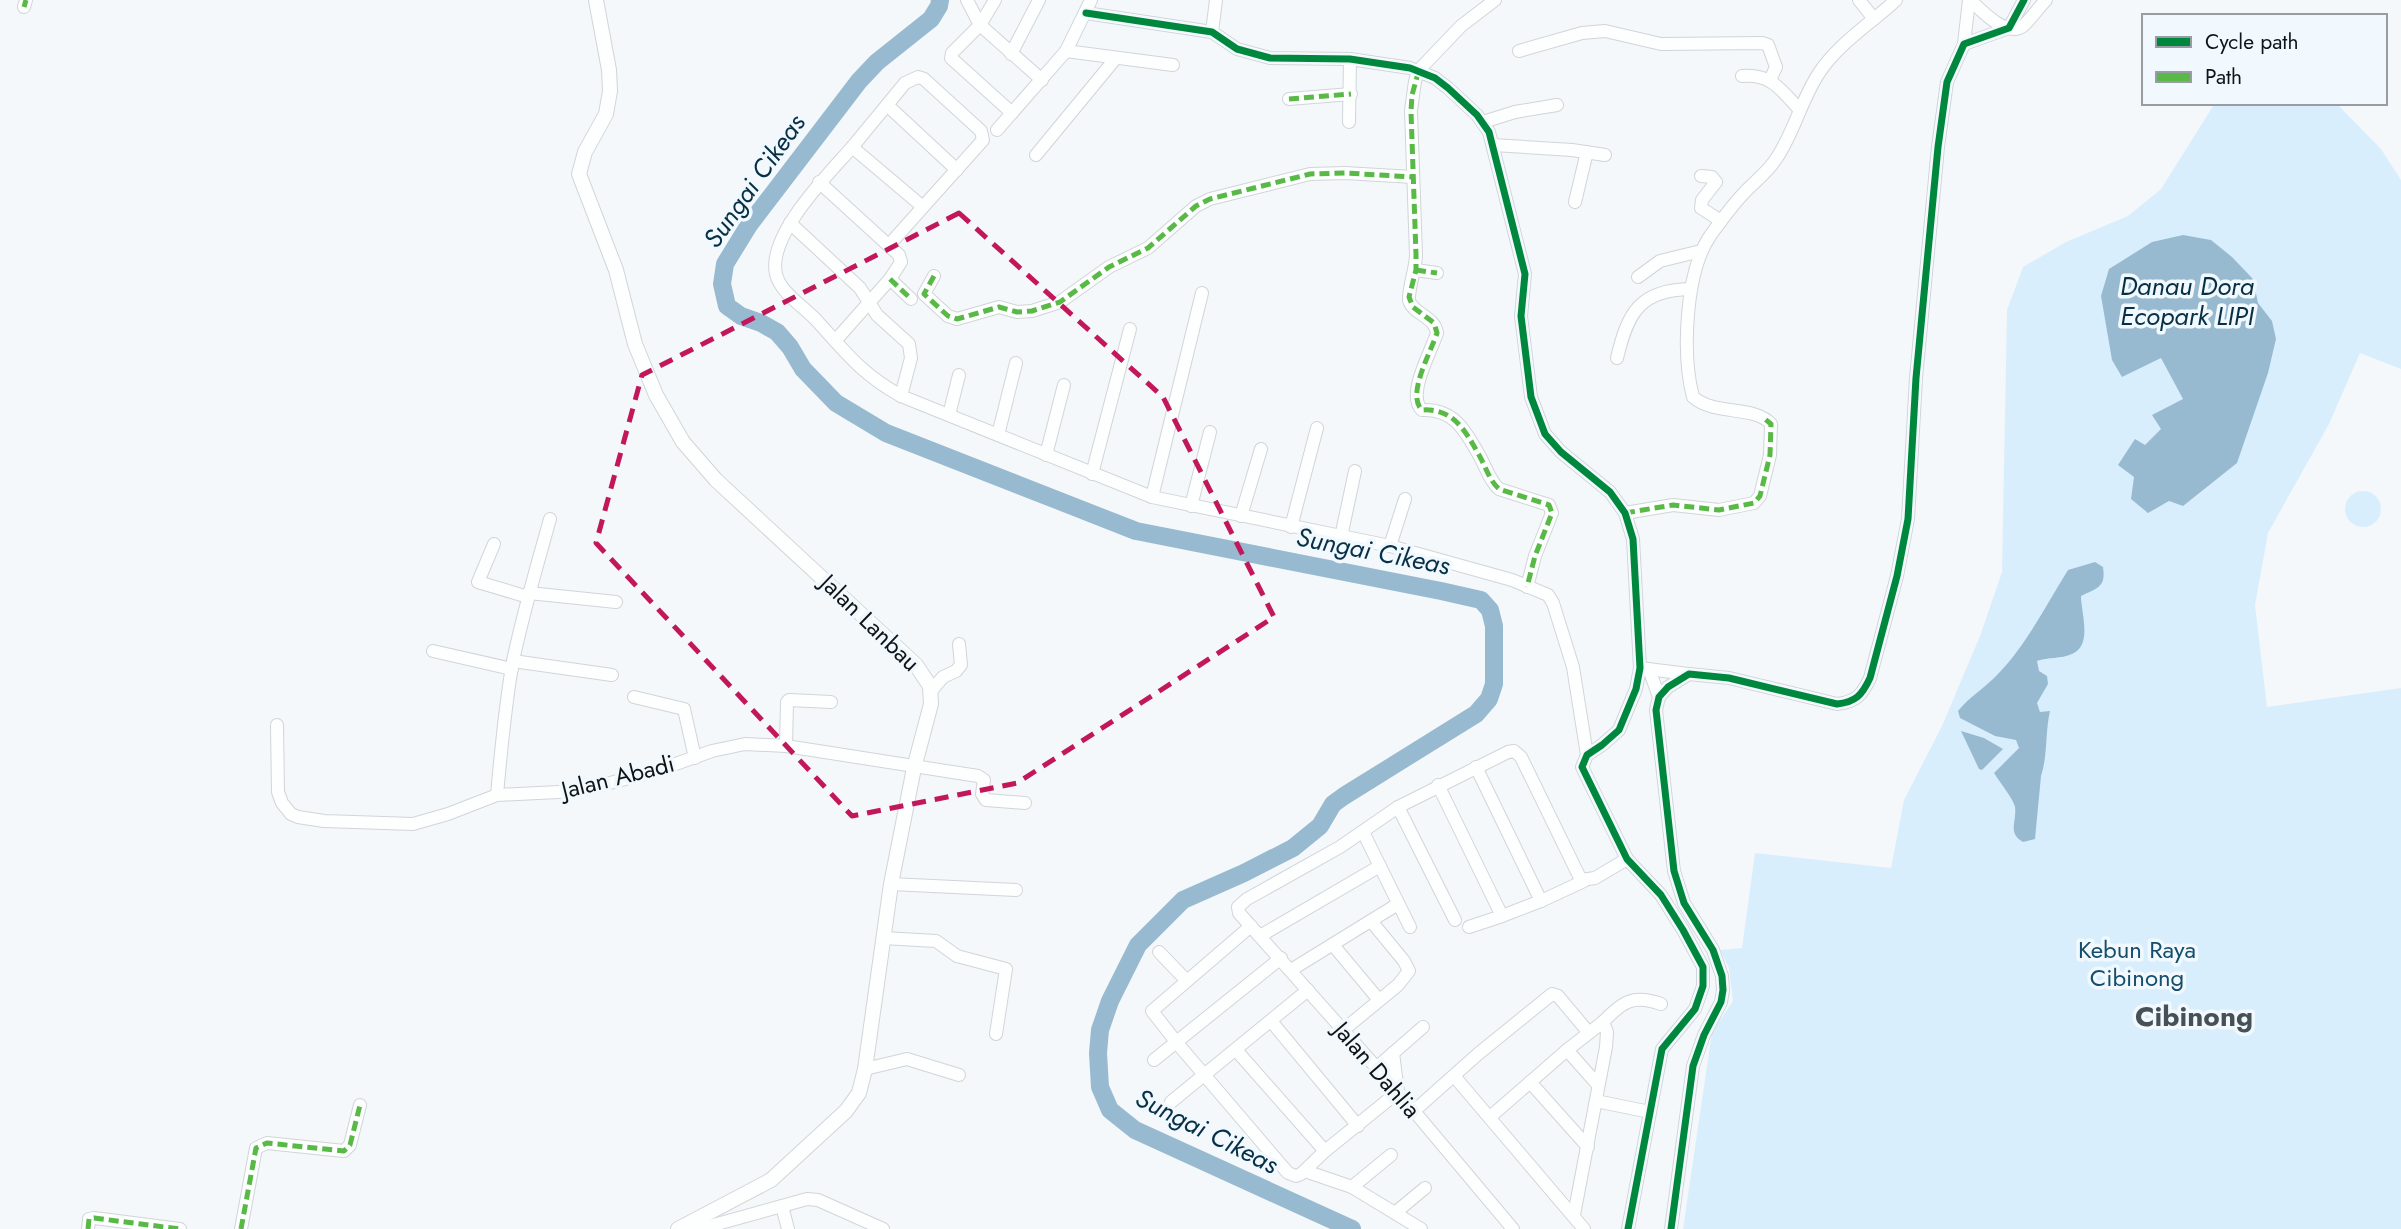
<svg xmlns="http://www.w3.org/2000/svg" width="2401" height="1229" viewBox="0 0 2401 1229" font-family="Jost,sans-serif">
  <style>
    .green { fill: #d9eefc }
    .water { fill: #98bad0 }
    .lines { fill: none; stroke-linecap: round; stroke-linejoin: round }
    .river { stroke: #98bad0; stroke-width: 18 }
    .minor-casing { stroke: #d1d5d8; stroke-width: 14 }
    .tertiary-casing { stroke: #d1d5d8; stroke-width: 16 }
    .minor { stroke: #fdfefe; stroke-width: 12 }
    .tertiary { stroke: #fdfefe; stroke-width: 14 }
    .quiet { stroke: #58b947; stroke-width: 5; stroke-dasharray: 10 5; stroke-linecap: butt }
    .cycleway-casing { stroke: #f1f9fe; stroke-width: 11 }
    .cycleway { stroke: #00873e; stroke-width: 7 }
    .marked { fill: none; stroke: #c2185b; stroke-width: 5; stroke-dasharray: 14 9; stroke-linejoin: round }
    .labels { text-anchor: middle; stroke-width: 7; stroke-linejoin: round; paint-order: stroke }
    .street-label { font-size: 24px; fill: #101417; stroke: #f1f9fe }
    .park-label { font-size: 24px; fill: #154e6d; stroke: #f1f9fe }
    .water-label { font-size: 26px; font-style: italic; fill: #073046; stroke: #f1f9fe }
    .quarter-label { font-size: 28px; font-weight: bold; fill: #455057; stroke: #f1f9fe }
  </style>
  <rect width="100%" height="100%" fill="#f4f8fb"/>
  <!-- green -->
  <g class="green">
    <polygon points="2215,103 2332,103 2338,105 2381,149 2401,180 2401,369 2360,353 2329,424 2268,533 2255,605 2267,707 2401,688 2401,1229 1683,1229 1712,1032 1733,1001 1729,968 1720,950 1742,948 1755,853 1891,868 1904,800 1942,726 1980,636 2002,572 2007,310 2023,267 2066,242 2128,216 2161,189"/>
    <circle cx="2363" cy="509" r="18"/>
  </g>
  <!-- water -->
  <g class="water">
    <polygon points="2183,235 2211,240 2232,257 2253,279 2258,303 2272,321 2276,339 2268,373 2237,463 2183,506 2169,501 2148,513 2131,499 2134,477 2118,465 2135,439 2145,445 2161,429 2152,415 2183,399 2161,358 2122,377 2112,360 2101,296 2109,269 2152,242"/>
    <path d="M2095 562 2103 567C2106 587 2098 588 2081 596 2081 613 2093 645 2072 654 2061 659 2048 657 2037 661L2039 671 2047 676 2048 684 2037 703 2040 712 2050 711C2045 732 2048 755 2041 776L2035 839 2023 842C2007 833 2017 822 2015 807 2014 800 1999 781 1994 773L2019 748 2016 740 1995 736 1960 718 1958 711C1970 696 1985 688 1998 674 2027 644 2046 605 2068 570Z"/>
    <polygon points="1961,731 1984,738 2003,749 1982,770 1979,769"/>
  </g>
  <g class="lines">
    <!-- river -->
    <polyline class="river" points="940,0 939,6 931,19 877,62 859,81 749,225 725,264 722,284 727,306 741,316 761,323 777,332 790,347 803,369 836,403 886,433 1136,531 1441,591 1481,600 1490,610 1494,626 1494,684 1489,699 1476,714 1344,796 1333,804 1320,826 1293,848 1244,873 1183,900 1138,945 1110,1001 1100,1030 1098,1053 1100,1087 1110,1110 1135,1130 1352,1229"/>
    <!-- minor casing -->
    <g class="minor-casing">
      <g id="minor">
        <polyline points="967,0 980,25 1042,80"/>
        <polyline points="995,0 980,25 952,53 951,58 1012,113"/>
        <path d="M1495 0 1461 26 1419 70 1415 81 1411 111 1416 255C1416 267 1408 290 1409 300 1412 314 1435 316 1437 333 1431 352 1406 395 1422 410 1453 408 1465 430 1479 455 1486 467 1489 480 1499 489L1549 505 1552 513 1535 556 1527 587"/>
        <polyline points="1859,0 1874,19"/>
        <path d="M1970 0C1981 10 2006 38 2023 26 2031 19 2038 8 2046 0"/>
        <polyline points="24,7 26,0"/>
        <polyline points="1086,13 1212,32 1237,49 1270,58 1350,59 1410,68 1435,78 1448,88 1477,115 1489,132 1525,274 1521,316 1531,397 1545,434 1561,452 1610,492 1625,513 1633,539 1640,668 1636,689 1619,730 1602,745 1587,755 1582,767 1627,859 1661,895 1683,930 1703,967 1703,986 1695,1009 1662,1049 1628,1229"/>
        <polyline points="1212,32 1216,0"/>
        <polyline points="1964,44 1969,0"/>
        <polyline points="1066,51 1173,65"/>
        <polyline points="1519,51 1582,33 1605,31 1661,44 1762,43 1768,45 1776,67 1770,80"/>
        <polyline points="1011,54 1039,0"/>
        <path d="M1742 76C1772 74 1780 89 1799 109"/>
        <polyline points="1289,99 1351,94"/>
        <polyline points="887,105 957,170"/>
        <polyline points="1349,122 1350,59"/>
        <polyline points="1483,122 1515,112 1557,105"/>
        <polyline points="997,130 1066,51 1091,0"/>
        <polyline points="1493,145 1572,150 1605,155"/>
        <polyline points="852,147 923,207"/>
        <polyline points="1036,155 1116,58"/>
        <polyline points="1701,176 1712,177 1716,182 1702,200 1701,208 1721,221"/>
        <polyline points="819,182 899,255 901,262 890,279 835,341"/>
        <polyline points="1575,202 1587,152"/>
        <polyline points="790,223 860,288 877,315 909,344 911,358 901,396"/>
        <path d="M889 245 983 140 981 131 924 79 918 77 905 83C888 104 871 124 854 145 830 173 767 234 776 274 780 293 806 308 818 322 847 354 862 374 901 396L1152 497 1390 546 1512 580 1548 595 1553 603 1573 667 1587 755"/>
        <polyline points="1416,270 1437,273"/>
        <polyline points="934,276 924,294 948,316 957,319 999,307 1017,312 1032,311 1060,302 1109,267 1148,248 1196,206 1210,199 1310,174 1345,173 1413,177"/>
        <polyline points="1638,277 1660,261 1701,251"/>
        <polyline points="890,279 911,299"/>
        <path d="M1617 358C1628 312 1640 290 1690 289"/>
        <polyline points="949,415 959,375"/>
        <polyline points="998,435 1016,363"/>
        <polyline points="1046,455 1064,385"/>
        <polyline points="1092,474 1130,329"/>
        <polyline points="1152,497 1202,293"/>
        <polyline points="1191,506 1210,432"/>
        <path d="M1625 513 1673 505 1719 510 1754 503 1760 496 1770 455 1771 424C1754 405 1715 416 1693 397 1682 355 1685 273 1710 236 1720 222 1731 207 1743 194 1754 182 1767 173 1776 159 1794 133 1801 100 1819 73 1838 44 1870 24 1896 0"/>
        <polyline points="1241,516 1261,449"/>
        <polyline points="1291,527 1317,428"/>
        <polyline points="1341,537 1355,471"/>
        <polyline points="494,544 478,582 528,597"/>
        <polyline points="1390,546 1405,499"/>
        <polyline points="529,593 616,602"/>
        <polyline points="433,651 512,669"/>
        <polyline points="513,661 612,675"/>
        <polyline points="1640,668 1688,674"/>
        <polyline points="1649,669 1659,697"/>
        <polyline points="931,691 943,677 956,671 961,665 959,644"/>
        <polyline points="634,697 684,709 695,758"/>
        <polyline points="277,725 278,792 282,803 291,814 298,817 324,821 413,824 448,814 497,795 579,791 656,771 712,751 745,744 786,746 978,776 984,780 982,794 986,800 1025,803"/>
        <polyline points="786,746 787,702 789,700 831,702"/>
        <polyline points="1476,767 1541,901"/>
        <polyline points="1438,785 1502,916 1541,901 1584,881"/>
        <path d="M497 795C501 750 505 705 513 661 523 613 537 566 550 519"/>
        <polyline points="1398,807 1455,920"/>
        <polyline points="1363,832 1410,927"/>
        <polyline points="891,884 1016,890"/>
        <polyline points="1251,926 1152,1011 1177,1043 1288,1173 1296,1176 1301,1174 1325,1151 1398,1092 1393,1053"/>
        <polyline points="1469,927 1502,916"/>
        <polyline points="1260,936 1380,866"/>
        <polyline points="883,938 936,941 957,956 1006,969 996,1034"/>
        <polyline points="1333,945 1379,1000"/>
        <polyline points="1159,952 1186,980"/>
        <polyline points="1291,970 1398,904"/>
        <polyline points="1271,1021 1358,1126"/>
        <path d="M1603 1022C1622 1002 1633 994 1661 1004"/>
        <polyline points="1342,1031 1398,985 1409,971 1404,961 1371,921"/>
        <polyline points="1236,1050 1325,1151"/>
        <polyline points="1567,1050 1598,1085"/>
        <polyline points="1154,1060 1281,958"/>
        <polyline points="1376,1068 1423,1027"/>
        <polyline points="865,1069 907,1059 959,1075"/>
        <polyline points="1454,1076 1584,1229"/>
        <polyline points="1530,1082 1588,1147"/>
        <polyline points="1596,1101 1650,1112"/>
        <polyline points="1171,1102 1308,990"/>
        <polyline points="1414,1111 1478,1054 1552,994 1558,996 1589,1033"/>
        <polyline points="1490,1117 1567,1050 1603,1022 1607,1032 1606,1047 1574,1215"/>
        <polyline points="1305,1171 1352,1187 1421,1229"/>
        <polyline points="1352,1187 1391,1155"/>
        <polyline points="782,1206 788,1229"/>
        <polyline points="1396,1212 1425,1188"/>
        <polyline points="88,1229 89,1219 94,1218 180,1229"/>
        <polyline points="241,1229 256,1148 267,1143 344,1151 350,1145 360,1105"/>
        <polyline points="699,1229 807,1199 818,1200 883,1229"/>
        <polyline points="1513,1229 1398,1092 1239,913 1238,907 1247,899 1340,847 1398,807 1508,752 1514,751 1521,757 1581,880 1595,878 1627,859"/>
        <path d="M1671 1229 1693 1066 1704 1035 1721 1002 1723 990 1722 976 1713 950 1684 903 1674 871 1656 710 1659 697 1668 687 1689 674 1729 678 1837 704C1856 702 1862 695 1870 678L1897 576 1908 519 1916 378 1938 147 1947 82 1964 44 2009 28 2024 0"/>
      </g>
    </g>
    <!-- tertiary casing -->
    <g class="tertiary-casing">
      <polyline id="tertiary" points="596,0 609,70 610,91 606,114 585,152 579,174 616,270 635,344 656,395 683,442 716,480 916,665 930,686 931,704 914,768 891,884 865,1069 859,1093 846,1111 771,1180 678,1229"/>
    </g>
    <!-- minor -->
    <use href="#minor" class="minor"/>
    <!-- tertiary -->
    <use href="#tertiary" class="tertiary"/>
    <!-- quiet -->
    <g class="quiet">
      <polyline points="24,7 26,0"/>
      <path d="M1419 70 1412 95 1411 111 1416 255V270L1409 297 1413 307 1434 323 1437 333C1431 352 1406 395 1422 410 1453 408 1465 430 1479 455 1486 467 1489 480 1499 489L1549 505 1552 513 1535 556 1527 587"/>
      <polyline points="1289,99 1351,94"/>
      <polyline points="1416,270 1437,273"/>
      <polyline points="934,276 924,294 948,316 957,319 999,307 1017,312 1032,311 1060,302 1109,267 1148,248 1196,206 1210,199 1310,174 1345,173 1413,177"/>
      <polyline points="890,279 911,299"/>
      <polyline points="1625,513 1673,505 1719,510 1754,503 1760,496 1770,455 1771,424 1765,419"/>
      <polyline points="88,1229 89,1219 94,1218 180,1229"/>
      <polyline points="241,1229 256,1148 267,1143 344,1151 350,1145 360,1105"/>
    </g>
    <!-- cycleway casing -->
    <g class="cycleway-casing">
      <g id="cycleway">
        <polyline points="1086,13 1212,32 1237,49 1270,58 1350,59 1410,68 1435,78 1448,88 1477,115 1489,132 1525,274 1521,316 1531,397 1545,434 1561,452 1610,492 1625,513 1633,539 1640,668 1636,689 1619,730 1602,745 1587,755 1582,767 1627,859 1661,895 1683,930 1703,967 1703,986 1695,1009 1662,1049 1628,1229"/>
        <path d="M1671 1229 1693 1066 1704 1035 1721 1002 1723 990 1722 976 1713 950 1684 903 1674 871 1656 710 1659 697 1668 687 1689 674 1729 678 1837 704C1856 702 1862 695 1870 678L1897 576 1908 519 1916 378 1938 147 1947 82 1964 44 2009 28 2024 0"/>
      </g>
    </g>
    <!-- cycleway -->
    <use href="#cycleway" class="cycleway"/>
  </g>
  <!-- marked area -->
  <path class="marked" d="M959 213 1163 397 1274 617 1017 783 852 816 596 543 642 375Z"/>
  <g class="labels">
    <!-- street labels -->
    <g class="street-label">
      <text transform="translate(870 623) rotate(44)" y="8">Jalan Lanbau</text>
      <text transform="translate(618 777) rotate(-14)" y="8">Jalan Abadi</text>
      <text transform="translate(1377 1070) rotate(49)" y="8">Jalan Dahlia</text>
    </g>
    <!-- park labels -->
    <g class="park-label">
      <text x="2137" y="958">Kebun Raya<tspan x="2137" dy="28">Cibinong</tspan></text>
    </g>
    <!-- water labels -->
    <g class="water-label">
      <text transform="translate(754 181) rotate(-55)" y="9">Sungai Cikeas</text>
      <text x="2187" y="295">Danau Dora<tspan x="2187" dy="30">Ecopark LIPI</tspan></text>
      <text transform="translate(1373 551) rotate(11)" y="9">Sungai Cikeas</text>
      <text transform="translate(1207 1131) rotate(27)" y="9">Sungai Cikeas</text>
    </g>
    <!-- quarter labels -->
    <g class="quarter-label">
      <text x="2194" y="1026">Cibinong</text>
    </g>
  </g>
  <!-- legend -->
  <rect x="2142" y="14" width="245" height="91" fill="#f1f9fe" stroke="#979da2" stroke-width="2"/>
  <rect x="2156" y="37" width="35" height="10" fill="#00873e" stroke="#979da2" stroke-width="2"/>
  <text x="2205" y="49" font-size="21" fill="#101417">Cycle path</text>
  <rect x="2156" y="72" width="35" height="10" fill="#58b947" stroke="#979da2" stroke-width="2"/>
  <text x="2205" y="84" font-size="21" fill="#101417">Path</text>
</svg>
